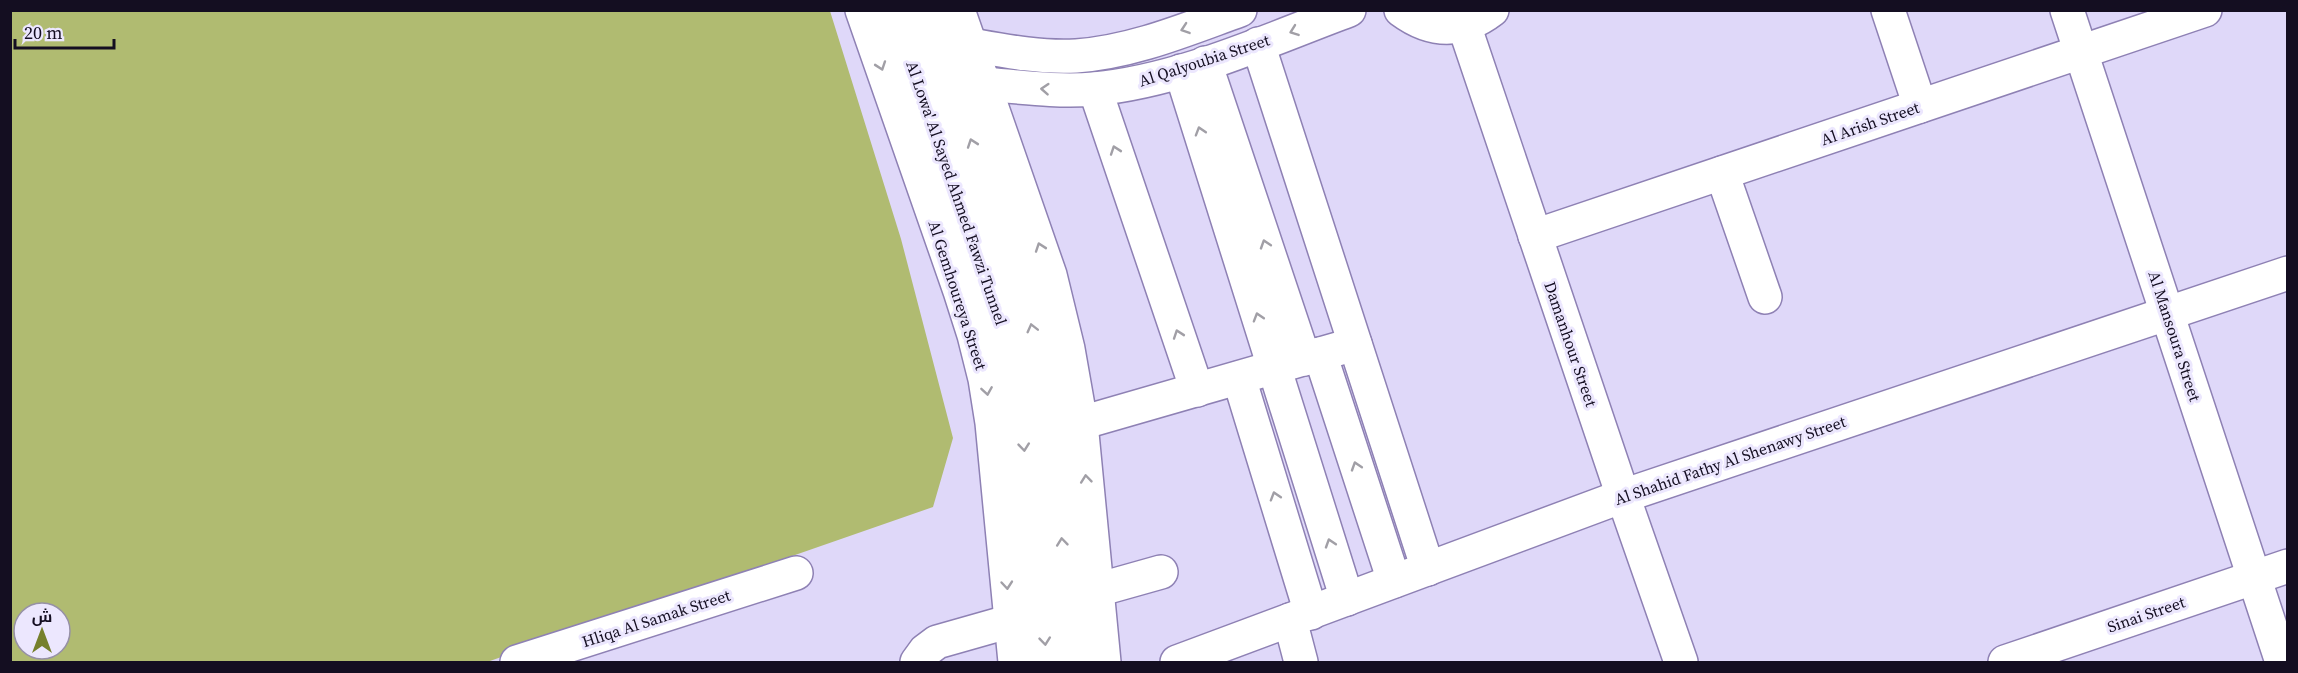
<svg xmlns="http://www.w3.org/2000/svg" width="2298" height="673" viewBox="0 0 2298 673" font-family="'Source Serif 4',Cairo,serif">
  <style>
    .green { fill: #b0bb71; fill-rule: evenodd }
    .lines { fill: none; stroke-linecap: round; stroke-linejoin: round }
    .minor-casing { stroke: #8e81b4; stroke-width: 36 }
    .highway-casing { stroke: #8e81b4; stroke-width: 36 }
    .minor { stroke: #fff; stroke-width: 33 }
    .highway { stroke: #fff; stroke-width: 33 }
    .oneway { stroke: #a19fa6 }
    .labels { text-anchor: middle; stroke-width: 6; stroke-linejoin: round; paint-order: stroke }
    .street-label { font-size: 16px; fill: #140e21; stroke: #ece7fe }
  </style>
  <rect width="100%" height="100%" fill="#dfd8f9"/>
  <!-- green -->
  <path class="green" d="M10 11H830L901 239 953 438 933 507 487 662H11ZM24 613H60V649H24Z"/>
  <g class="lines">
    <!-- minor casing -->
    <g class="minor-casing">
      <g id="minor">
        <path d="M1401 10C1432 33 1462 33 1492 10"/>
        <polyline points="1888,10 1920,106"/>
        <polyline points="2067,10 2282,662"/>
        <polyline points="1464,25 1623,496 1681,662"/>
        <polyline points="1258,44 1428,569"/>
        <path d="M971 45C1005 51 1041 58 1076 56 1133 52 1187 29 1240 10"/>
        <polyline points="1205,63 1304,359"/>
        <polyline points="1181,71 1347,599"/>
        <path d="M984 84C1021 87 1057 92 1094 89 1180 81 1268 40 1349 10"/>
        <polyline points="1095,89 1197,390"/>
        <polyline points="1722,173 1765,297"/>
        <polyline points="1535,236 2205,10"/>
        <polyline points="1320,354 1394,581"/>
        <polyline points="1239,378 1311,613"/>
        <polyline points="1081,423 1355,344"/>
        <polyline points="1097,590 1161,572"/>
        <polyline points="1290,620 1301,662"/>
        <polyline points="517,662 796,573"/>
        <polyline points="917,662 925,651 937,642 1011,621"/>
        <polyline points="1177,662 1623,496 2288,273"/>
        <polyline points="2005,662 2288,566"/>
      </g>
    </g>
    <!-- highway casing -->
    <g class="highway-casing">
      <g id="highway">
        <polyline points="862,10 960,291 974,335 985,379 992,423 1015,662"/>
        <polyline points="894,10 992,286 1014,368 1047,662"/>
        <polyline points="928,10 1019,281 1040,358 1048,411 1075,662"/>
        <polyline points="958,10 1050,275 1068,349 1081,423 1104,662"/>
      </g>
    </g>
    <!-- minor -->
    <use href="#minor" class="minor"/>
    <!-- highway -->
    <use href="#highway" class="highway"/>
  </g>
  <!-- one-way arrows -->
  <defs><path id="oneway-chevron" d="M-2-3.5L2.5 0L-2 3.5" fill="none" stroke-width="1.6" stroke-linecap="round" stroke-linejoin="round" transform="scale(1.5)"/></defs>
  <g class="oneway">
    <use href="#oneway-chevron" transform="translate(1185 29) rotate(161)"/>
    <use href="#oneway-chevron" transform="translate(1294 31) rotate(160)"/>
    <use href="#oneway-chevron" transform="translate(881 66) rotate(71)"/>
    <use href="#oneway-chevron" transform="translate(1045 89) rotate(-176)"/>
    <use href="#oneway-chevron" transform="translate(1200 131) rotate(-107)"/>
    <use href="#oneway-chevron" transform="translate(972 143) rotate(-109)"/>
    <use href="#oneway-chevron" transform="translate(1115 150) rotate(-109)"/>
    <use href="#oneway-chevron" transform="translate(1265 244) rotate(-108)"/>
    <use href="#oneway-chevron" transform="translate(1040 247) rotate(-109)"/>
    <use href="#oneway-chevron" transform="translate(1258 317) rotate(-107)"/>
    <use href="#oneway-chevron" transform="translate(1032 328) rotate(-104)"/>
    <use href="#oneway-chevron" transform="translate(1178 334) rotate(-109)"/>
    <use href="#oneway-chevron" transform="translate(987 391) rotate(81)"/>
    <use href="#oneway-chevron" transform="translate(1024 447) rotate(84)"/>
    <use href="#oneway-chevron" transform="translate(1356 466) rotate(-108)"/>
    <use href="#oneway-chevron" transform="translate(1086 479) rotate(-96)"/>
    <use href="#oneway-chevron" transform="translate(1275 496) rotate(-107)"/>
    <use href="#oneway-chevron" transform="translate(1062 542) rotate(-96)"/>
    <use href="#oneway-chevron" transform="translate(1330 543) rotate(-108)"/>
    <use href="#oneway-chevron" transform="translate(1007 585) rotate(85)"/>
    <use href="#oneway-chevron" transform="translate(1045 641) rotate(84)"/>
  </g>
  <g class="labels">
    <!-- street labels -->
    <g class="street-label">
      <text transform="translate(1204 60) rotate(-18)" y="6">Al Qalyoubia Street</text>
      <text transform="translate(1870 123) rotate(-19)" y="6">Al Arish Street</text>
      <text transform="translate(957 193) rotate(71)" y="6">Al Lowa' Al Sayed Ahmed Fawzi Tunnel</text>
      <text transform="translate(958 295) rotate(72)" y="6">Al Gemhoureya Street</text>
      <text transform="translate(2175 336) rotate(72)" y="6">Al Mansoura Street</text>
      <text transform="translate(1571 344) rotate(71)" y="6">Damanhour Street</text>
      <text transform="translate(1730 460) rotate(-19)" y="6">Al Shahid Fathy Al Shenawy Street</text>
      <text transform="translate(2146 614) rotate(-19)" y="6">Sinai Street</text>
      <text transform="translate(656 618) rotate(-18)" y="6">Hliqa Al Samak Street</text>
    </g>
  </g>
  <!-- border -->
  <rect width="2298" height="673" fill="none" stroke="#140e21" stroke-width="24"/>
  <!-- north arrow -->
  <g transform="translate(42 631)"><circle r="28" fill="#ece7fe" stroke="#9690a6" stroke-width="1.5"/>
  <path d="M0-4.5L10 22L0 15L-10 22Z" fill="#76802c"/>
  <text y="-9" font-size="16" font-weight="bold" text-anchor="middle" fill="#140e21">ش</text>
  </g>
  <!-- scale -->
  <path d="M15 39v9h99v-9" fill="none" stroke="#140e21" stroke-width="3"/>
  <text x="24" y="39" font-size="18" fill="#140e21" stroke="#ece7fe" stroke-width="4.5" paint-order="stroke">20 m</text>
</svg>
